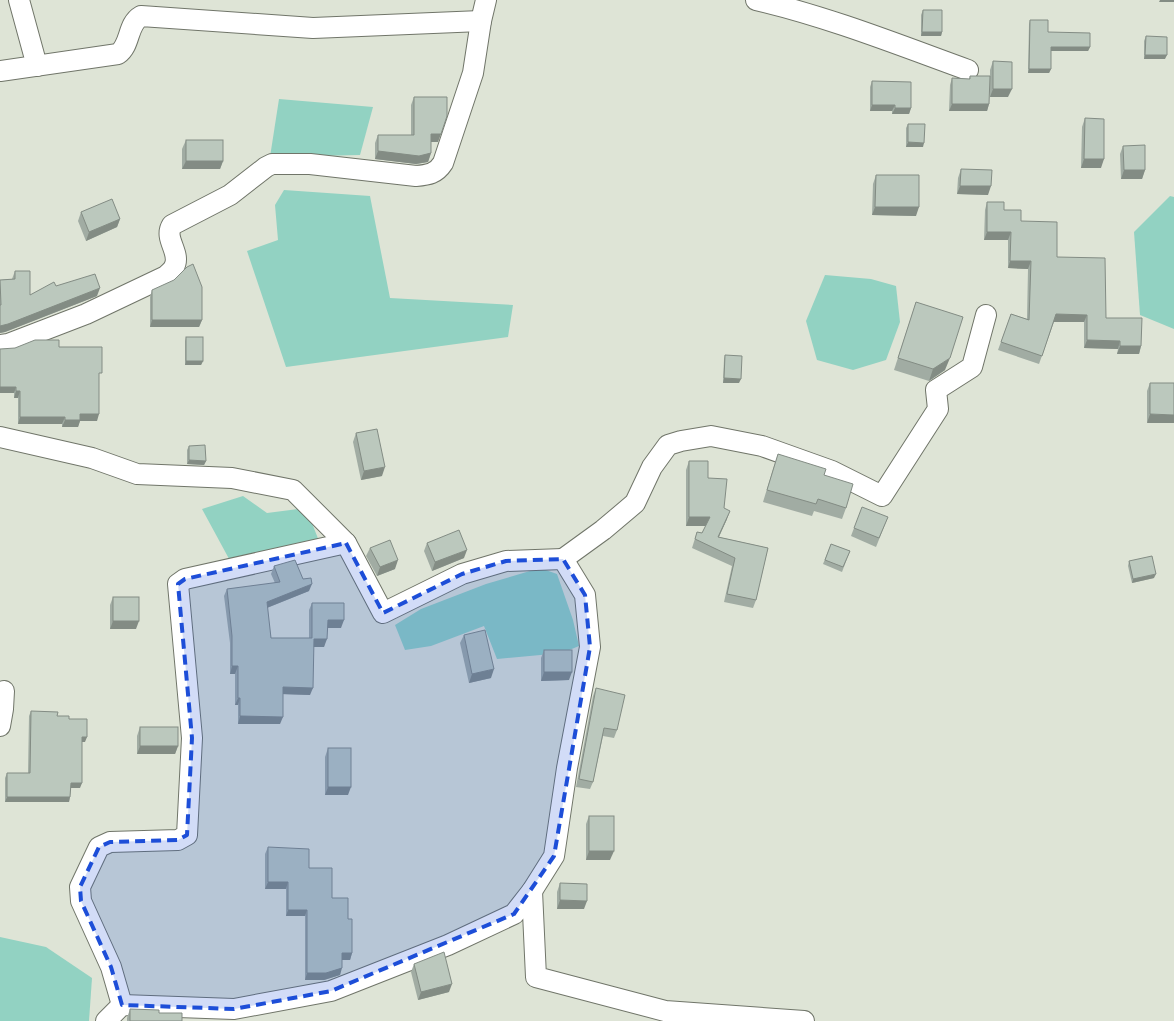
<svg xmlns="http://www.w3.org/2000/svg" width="1174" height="1021" viewBox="0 0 1174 1021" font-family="'Times New Roman',serif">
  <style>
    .water { fill: #92d2c2 }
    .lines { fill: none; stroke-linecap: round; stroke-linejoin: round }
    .minor-casing { stroke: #707569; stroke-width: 22 }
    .minor { stroke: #fff; stroke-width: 20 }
    .wall { fill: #a1aca3 }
    .shaded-wall { fill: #838c84 }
    .building { fill: #bbc8bd; stroke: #838c84 }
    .marked { fill: #1d4ed8; fill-opacity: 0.2; stroke: #1d4ed8; stroke-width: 4; stroke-dasharray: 10 6; stroke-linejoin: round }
  </style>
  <rect width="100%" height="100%" fill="#dee4d6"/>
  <!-- water -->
  <g class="water">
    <polygon points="279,99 373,107 360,155 270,157"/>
    <polygon points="284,190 370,196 390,298 513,305 508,337 286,367 247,251 278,240 275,205"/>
    <polygon points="1170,196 1174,197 1174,329 1140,315 1134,232"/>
    <polygon points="825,275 871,279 896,286 900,322 886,360 853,370 817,360 806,321"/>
    <polygon points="243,496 267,513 306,508 319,541 234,568 202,509"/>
    <polygon points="540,568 557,574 573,620 579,646 562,653 497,659 484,626 431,646 405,650 395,625 421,609 486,584"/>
    <polygon points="0,937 46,947 92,978 89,1021 0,1021"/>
  </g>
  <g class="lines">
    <!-- minor casing -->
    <g class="minor-casing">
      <g id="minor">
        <polyline points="19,0 37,66"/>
        <path d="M756 0C829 17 899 45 968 70"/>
        <path d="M0 71 118 54C131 45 127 24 141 16L313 28 481 21"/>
        <path d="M0 345 8 344 86 314 166 276C168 274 173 270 174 267 182 253 163 239 172 225L230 195 266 167 272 164H310L416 176C428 175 436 174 443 163L473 73 481 21 486 0"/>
        <polyline points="0,437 92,458 137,474 232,478 293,490 346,543"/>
        <polyline points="563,559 603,530 635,503 652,467 668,445 681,441 711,436 762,446 832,471 882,496 938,409 936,390 972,367 986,315"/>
        <polyline points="0,726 3,709 4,691"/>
        <polyline points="122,1005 111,967 81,901 80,887 99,847 110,842 178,840 187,835 192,738 178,584 185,579 346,543 383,613 462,574 506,561 563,559 585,595 590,647 567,768 554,856 532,891"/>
        <polyline points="106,1021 122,1005 234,1009 331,991 448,945 514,914 532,891 536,977 665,1011 804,1021"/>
      </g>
    </g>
    <!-- minor -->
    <use href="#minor" class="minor"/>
  </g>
  <!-- wall -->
  <g class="wall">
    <polygon points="923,10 942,32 941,36 921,36 921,15"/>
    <polygon points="1030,20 1048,32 1090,47 1088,51 1051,51 1051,69 1049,73 1028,73 1029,24"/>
    <polygon points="1146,36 1165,59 1144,59 1144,41"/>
    <polygon points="993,61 1008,97 990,97 990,70"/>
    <polygon points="970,76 989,104 987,111 949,111 950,85 952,78 969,79"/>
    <polygon points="872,81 911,108 909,114 892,114 892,111 870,111 870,87"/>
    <polygon points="414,97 438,142 431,142 431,153 428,162 416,164 375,159 375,143 378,135 411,135 411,105"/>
    <polygon points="1085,118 1101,168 1081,168 1082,127"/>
    <polygon points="908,124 923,147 906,147 906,128"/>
    <polygon points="186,140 223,161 220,169 182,169 182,149"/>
    <polygon points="1123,146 1145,170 1142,179 1121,179 1120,154"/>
    <polygon points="961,169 988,195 957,194 958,178"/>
    <polygon points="876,175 916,216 872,215 873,184"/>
    <polygon points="987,202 1004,210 1021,221 1057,257 1106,318 1141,346 1139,354 1117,354 1118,349 1084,348 1084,322 1054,322 1039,364 998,350 1011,314 1027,319 1028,269 1008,268 1008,240 984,240 985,210"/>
    <polygon points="81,212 120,219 117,227 86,241 78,221"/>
    <polygon points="15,271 30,295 56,286 97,296 5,332 0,333 0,280 12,279"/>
    <polygon points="152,290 202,320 199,327 150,327 150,297"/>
    <polygon points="916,302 945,370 929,381 894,370"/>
    <polygon points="186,337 203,361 201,365 185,365 185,341"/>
    <polygon points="59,347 99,380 97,421 80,421 78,427 62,427 62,424 18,424 18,398 14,398 14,393 0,393"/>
    <polygon points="725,355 739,383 723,383 724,359"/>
    <polygon points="1150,383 1174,383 1147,423 1147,391"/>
    <polygon points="356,433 382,476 361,480 353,442"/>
    <polygon points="189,446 206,461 204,465 187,464 187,450"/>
    <polygon points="778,454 824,475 846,508 842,519 814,511 812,516 763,502 774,466"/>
    <polygon points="689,461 708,478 724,508 727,519 719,537 768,548 756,600 753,608 724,602 732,566 692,548 697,532 702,533 706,526 686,526 686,470"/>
    <polygon points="888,517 876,547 851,536 854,528"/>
    <polygon points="427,543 464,558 432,571 424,551"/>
    <polygon points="831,544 850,551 842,572 823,564"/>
    <polygon points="370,548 395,569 377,576 366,556"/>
    <polygon points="1129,561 1154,578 1132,583 1128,566"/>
    <polygon points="274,566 303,579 309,591 267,608 271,638 309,638 309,610 312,603 341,628 327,628 324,647 313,647 310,695 283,694 280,724 238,724 238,705 235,705 235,674 230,674 230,643 224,596 227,589 275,583 271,574"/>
    <polygon points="113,597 136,629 110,629 110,605"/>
    <polygon points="464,635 491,678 469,683 460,643"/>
    <polygon points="544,650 569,680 541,681 541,658"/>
    <polygon points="596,688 617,730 614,738 603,736 593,782 590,789 576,787 593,696"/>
    <polygon points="31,711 69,719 85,742 82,742 80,788 71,788 69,802 5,802 5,778 7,773 28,773 29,716"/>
    <polygon points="140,727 178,746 175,754 137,754 137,736"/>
    <polygon points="328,748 348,795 325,795 325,757"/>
    <polygon points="589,816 610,860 586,860 586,824"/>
    <polygon points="268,847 309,868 348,919 352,953 350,960 342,960 340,975 324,980 305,980 305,916 286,916 286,889 265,889 265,854"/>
    <polygon points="560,883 584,909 557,909 557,892"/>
    <polygon points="414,964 449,992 418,1000 411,972"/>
    <polygon points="130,1009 159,1013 182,1021 127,1021 127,1018"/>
  </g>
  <!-- shaded-wall -->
  <g class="shaded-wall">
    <polygon points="1160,0 1174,0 1174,2 1159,2"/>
    <polygon points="922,32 942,32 941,36 921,36"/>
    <polygon points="1051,47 1090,47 1088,51 1050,51"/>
    <polygon points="1145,55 1167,55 1165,59 1144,59"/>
    <polygon points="1029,69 1051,69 1049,73 1028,73"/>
    <polygon points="993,89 1012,89 1008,97 990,97"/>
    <polygon points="952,104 989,104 987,111 949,111"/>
    <polygon points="872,105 895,105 892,111 870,111"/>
    <polygon points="895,108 911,108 909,114 892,114"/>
    <polygon points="431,134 441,134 438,142 428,142"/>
    <polygon points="908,142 924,143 923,147 906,147"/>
    <polygon points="378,151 431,153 428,162 416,164 375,159"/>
    <polygon points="1084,159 1104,159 1101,168 1081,168"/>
    <polygon points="186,161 223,161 220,169 182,169"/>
    <polygon points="1124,170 1145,170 1142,179 1121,179"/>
    <polygon points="960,186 991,186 988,195 957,194"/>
    <polygon points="875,207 919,207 916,216 872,215"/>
    <polygon points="120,219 117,227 86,241 89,232"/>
    <polygon points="987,232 1011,232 1008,240 984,240"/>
    <polygon points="1010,261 1031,261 1028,269 1008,268"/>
    <polygon points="100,288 97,296 5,332 0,333 0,326"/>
    <polygon points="1056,314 1087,315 1084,322 1053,322"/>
    <polygon points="152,320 202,320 199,327 150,327"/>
    <polygon points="1087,340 1120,341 1118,349 1084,348"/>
    <polygon points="1120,346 1141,346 1139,354 1117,354"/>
    <polygon points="950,358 945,370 929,381 933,369"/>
    <polygon points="186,361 203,361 201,365 185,365"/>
    <polygon points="724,378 741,379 739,383 723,383"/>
    <polygon points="0,387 16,387 14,393 0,393"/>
    <polygon points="16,391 20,391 18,398 14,398"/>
    <polygon points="80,414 99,414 97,421 80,421 78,427 62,427 65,420"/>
    <polygon points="1150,414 1174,415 1174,423 1147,423"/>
    <polygon points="20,417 65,417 62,424 18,424"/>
    <polygon points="189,460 206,461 204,465 187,464"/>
    <polygon points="385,467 382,476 361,480 364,471"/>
    <polygon points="730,511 727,519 715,545 718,537"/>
    <polygon points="689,517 710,517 707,526 686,526"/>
    <polygon points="467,550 464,558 432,571 435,562"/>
    <polygon points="398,560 395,569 377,576 380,567"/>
    <polygon points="1156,574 1154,578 1132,583 1133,579"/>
    <polygon points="312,584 309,591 264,609 267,602"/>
    <polygon points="328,620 344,620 341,628 325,628"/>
    <polygon points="113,621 139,621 136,629 110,629"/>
    <polygon points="314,639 327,639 324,647 311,647"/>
    <polygon points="232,666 238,666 235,674 230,674"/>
    <polygon points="494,669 491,678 469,683 472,674"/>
    <polygon points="544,672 572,672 569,680 541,681"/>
    <polygon points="283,687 313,688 310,695 280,694"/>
    <polygon points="238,698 240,698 238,705 235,705"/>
    <polygon points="240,716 283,717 280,724 238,724"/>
    <polygon points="82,737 87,737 85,742 80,742"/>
    <polygon points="140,746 178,746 175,754 137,754"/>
    <polygon points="71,783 82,783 80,788 69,788"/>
    <polygon points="328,787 351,787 348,795 325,795"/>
    <polygon points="7,797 70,797 69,802 5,802"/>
    <polygon points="589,851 614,851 610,860 586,860"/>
    <polygon points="268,882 288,882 286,889 265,889"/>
    <polygon points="560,900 587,901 584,909 557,909"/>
    <polygon points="288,910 307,910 305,916 286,916"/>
    <polygon points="342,953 352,953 350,960 340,960"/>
    <polygon points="342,968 340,975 324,980 305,980 307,973"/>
    <polygon points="452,984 449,992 418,1000 421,992"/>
  </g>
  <!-- building -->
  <g class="building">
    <polygon points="923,10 942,10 942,32 922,32"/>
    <polygon points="1030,20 1048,20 1048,32 1090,33 1090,47 1051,47 1051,69 1029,69"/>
    <polygon points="1146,36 1167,37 1167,55 1145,55"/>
    <polygon points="993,61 1012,62 1012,89 993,89"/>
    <polygon points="970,76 990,76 989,104 952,104 952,78 970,79"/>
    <polygon points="872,81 911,82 911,108 895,108 895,105 872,105"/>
    <polygon points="414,97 447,97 447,116 441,134 431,134 431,153 419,156 378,151 378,135 414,135"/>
    <polygon points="1085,118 1104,119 1104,159 1084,159"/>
    <polygon points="908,124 925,124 924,143 908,142"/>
    <rect x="186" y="140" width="37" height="21"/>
    <polygon points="1145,145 1145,170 1124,170 1123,146"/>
    <polygon points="961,169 992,170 991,186 960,186"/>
    <polygon points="876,175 919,175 919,207 875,207"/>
    <polygon points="112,199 120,219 89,232 81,212"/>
    <polygon points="987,202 1004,202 1004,210 1021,210 1021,221 1057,222 1057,257 1105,258 1106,318 1142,318 1141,346 1120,346 1120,341 1087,340 1087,315 1056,314 1042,356 1001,342 1011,314 1029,320 1031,261 1010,261 1011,232 987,232"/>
    <polygon points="193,264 202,287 202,320 152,320 152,290 174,280 187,267"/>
    <polygon points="15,271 30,271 30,295 54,282 56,286 95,274 100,288 8,324 0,326 0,305 1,305 0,280 15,279"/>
    <polygon points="916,302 963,317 950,358 933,369 898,358"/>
    <rect x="186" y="337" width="17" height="24"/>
    <polygon points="35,340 59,340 59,347 102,347 102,373 99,373 99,414 80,414 80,420 65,420 65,417 20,417 20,391 16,391 16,387 0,387 0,349 15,348"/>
    <polygon points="725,355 742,356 741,379 724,378"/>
    <polygon points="1150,383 1174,383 1174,415 1150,414"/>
    <polygon points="377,429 385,467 364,471 356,433"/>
    <polygon points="205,445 206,461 189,460 189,446"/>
    <polygon points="778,454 826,469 824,475 853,484 846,508 818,499 816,504 767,490"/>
    <polygon points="689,461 708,461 708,478 727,479 724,508 730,511 718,537 768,548 756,600 727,594 735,558 695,539 697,532 702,533 710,517 689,517"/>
    <polygon points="862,507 888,517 879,538 854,528"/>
    <polygon points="459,530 467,550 435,562 427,543"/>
    <polygon points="390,540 398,560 380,567 370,548"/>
    <polygon points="831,544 850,551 843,567 825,560"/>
    <polygon points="1152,556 1156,574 1133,579 1129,561"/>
    <polygon points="295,560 303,579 311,578 312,584 267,602 271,638 312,638 312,603 344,603 344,620 328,620 327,639 314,639 313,688 283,687 283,717 240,716 240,698 238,698 238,666 232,666 232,636 227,589 280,582 274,566"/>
    <rect x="113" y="597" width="26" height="24"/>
    <polygon points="485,630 494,669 472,674 464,635"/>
    <rect x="544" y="650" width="28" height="22"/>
    <polygon points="596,688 625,695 617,730 604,728 593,782 579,779"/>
    <polygon points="31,711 58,712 57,716 69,716 69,719 87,719 87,737 82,737 82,783 71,783 70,797 7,797 7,773 30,773"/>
    <rect x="140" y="727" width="38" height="19"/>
    <rect x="328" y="748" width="23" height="39"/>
    <rect x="589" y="816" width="25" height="35"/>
    <polygon points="268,847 309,849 309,868 332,868 332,898 348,898 348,919 352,919 352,953 342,953 342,968 326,973 307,973 307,910 288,910 288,882 268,882"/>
    <polygon points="560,883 587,884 587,901 560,900"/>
    <polygon points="444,952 452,984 421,992 414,964"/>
    <polygon points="130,1009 159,1010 159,1013 182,1013 182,1021 130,1021"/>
  </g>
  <!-- marked area -->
  <path class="marked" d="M346 543 383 613 462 574 506 561 563 559 585 595 590 647 554 856 514 914 331 991 234 1009 122 1005 111 967 81 901 80 887 99 847 110 842 178 840 187 835 192 738 178 584 185 579Z"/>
</svg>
